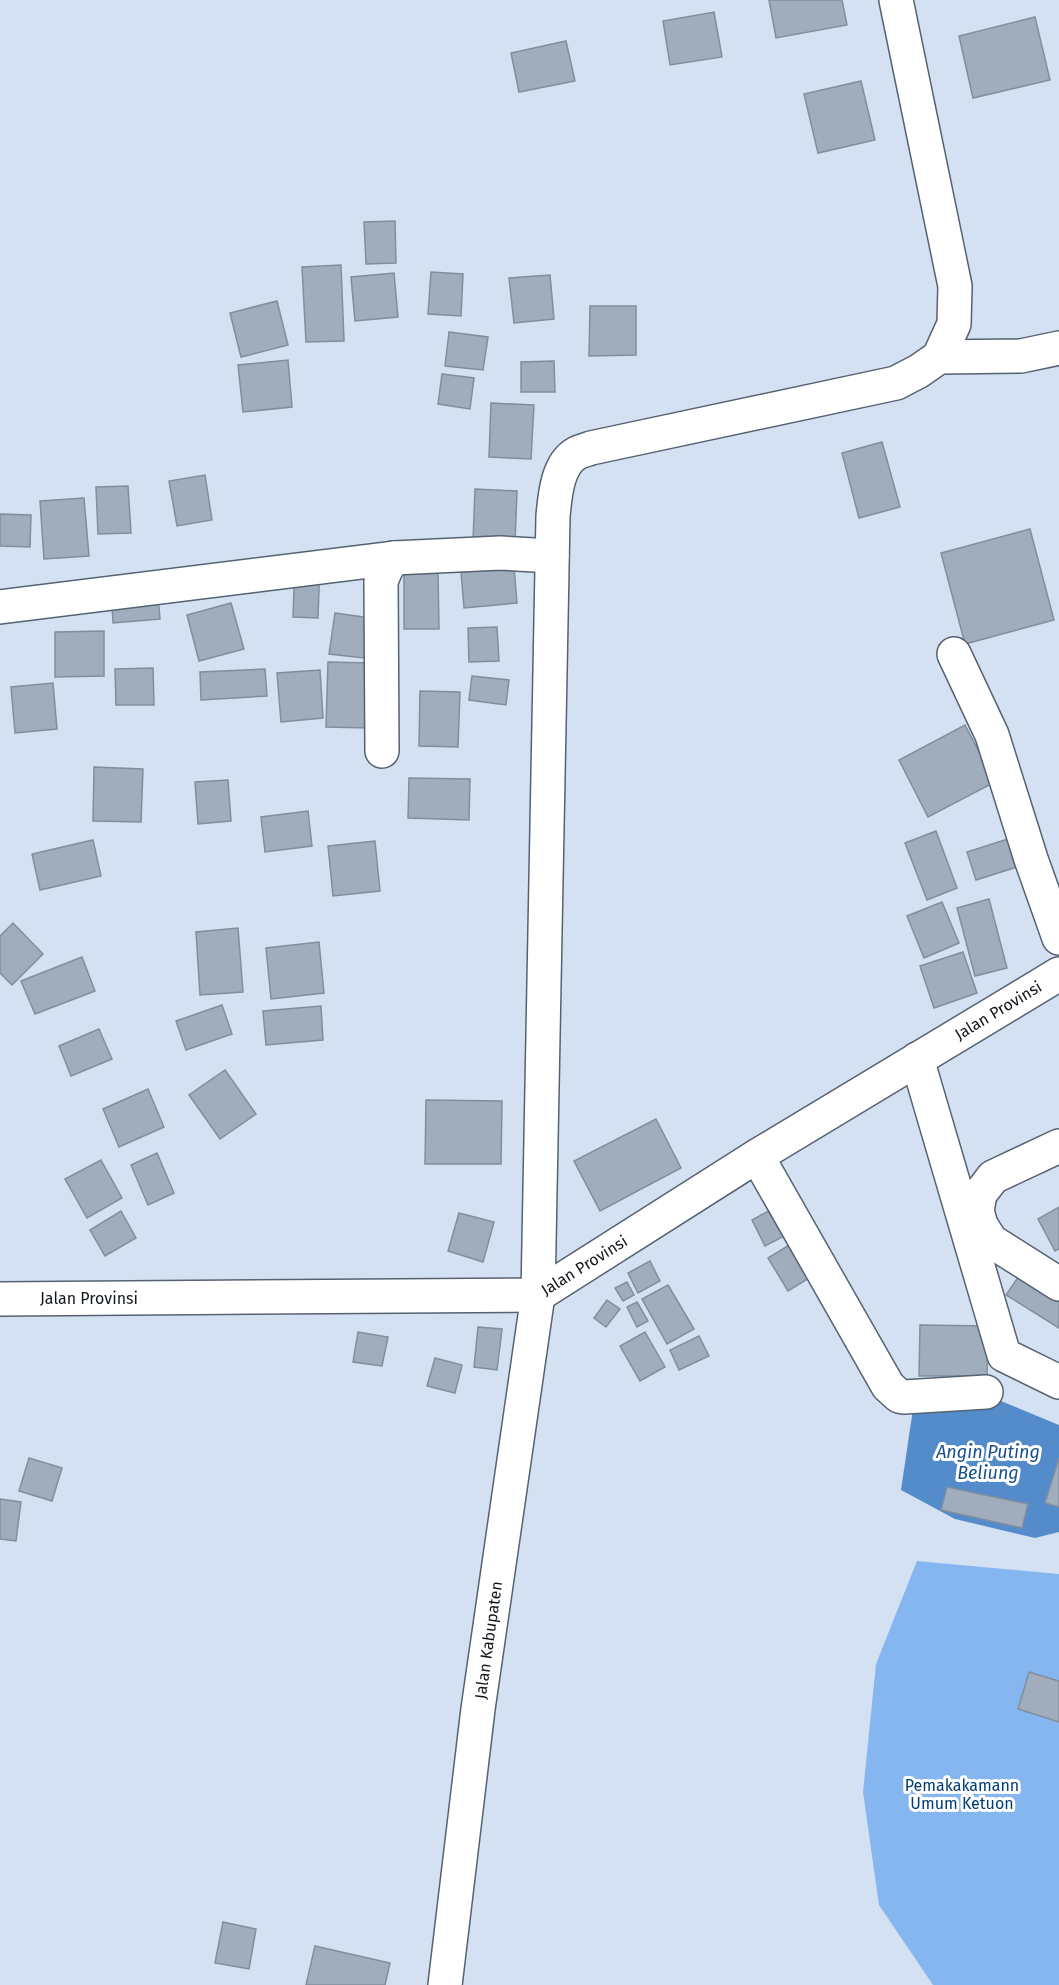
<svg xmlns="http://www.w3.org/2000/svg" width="1059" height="1985" viewBox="0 0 1059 1985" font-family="'Fira Sans',sans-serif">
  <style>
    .green { fill: #86b6ef }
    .water { fill: #548bca }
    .building { fill: #9fadbd; stroke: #818e9e; stroke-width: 1.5 }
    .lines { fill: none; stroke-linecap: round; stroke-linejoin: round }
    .minor-casing { stroke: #566271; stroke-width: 36 }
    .major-casing { stroke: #566271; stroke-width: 36 }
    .minor { stroke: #fff; stroke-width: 33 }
    .major { stroke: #fff; stroke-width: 33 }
    .labels { text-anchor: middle; stroke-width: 6; stroke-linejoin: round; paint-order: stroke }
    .street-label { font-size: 16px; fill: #11161c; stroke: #fff }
    .park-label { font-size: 16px; fill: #003d77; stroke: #fff }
    .water-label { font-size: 18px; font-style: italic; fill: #164f8b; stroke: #fff }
  </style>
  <rect width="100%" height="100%" fill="#d3e1f2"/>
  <!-- green -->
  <polygon class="green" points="917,1561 1059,1574 1059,1985 933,1985 879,1905 863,1792 876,1664"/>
  <!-- water -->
  <polygon class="water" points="996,1399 1059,1425 1059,1532 1035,1538 955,1519 901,1490 913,1409"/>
  <!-- building -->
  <g class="building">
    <polygon points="769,0 842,0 847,25 776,38"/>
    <polygon points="714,12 722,57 670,65 663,21"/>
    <polygon points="1035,17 1050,80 973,98 959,36"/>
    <polygon points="566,41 575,81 519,92 511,53"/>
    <polygon points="861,81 875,140 818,153 804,94"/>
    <polygon points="395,221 396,263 366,264 364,222"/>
    <polygon points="341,265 344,341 306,342 302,267"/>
    <polygon points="431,272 463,274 461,316 428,314"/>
    <polygon points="394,273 398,317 355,321 351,277"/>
    <polygon points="550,275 554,319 514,323 509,278"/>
    <polygon points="277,301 288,345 241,357 230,313"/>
    <polygon points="590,306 636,306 636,355 589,356"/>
    <polygon points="449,332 488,337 483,370 445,366"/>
    <polygon points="288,360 292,407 243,412 238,365"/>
    <polygon points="554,361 555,392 521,392 521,362"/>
    <polygon points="442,374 474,378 470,409 438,404"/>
    <polygon points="491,403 534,405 531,459 489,457"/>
    <polygon points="882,442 900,507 859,518 842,453"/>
    <polygon points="205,475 212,520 177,526 169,481"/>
    <polygon points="128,486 131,533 98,534 96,487"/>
    <polygon points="475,489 517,491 515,542 473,541"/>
    <polygon points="84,498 89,556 44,559 40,501"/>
    <polygon points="0,514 31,515 30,547 0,546"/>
    <polygon points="1030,529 1054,620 965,644 941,553"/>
    <polygon points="295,561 320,561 318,618 293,617"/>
    <polygon points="514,567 517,603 464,608 461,572"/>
    <polygon points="404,572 438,572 439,629 404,629"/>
    <polygon points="157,587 160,619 113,623 111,590"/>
    <polygon points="231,603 244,649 199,661 187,615"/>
    <polygon points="335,613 370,618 364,658 329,654"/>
    <polygon points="497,627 499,661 469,662 468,628"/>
    <polygon points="104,631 104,676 55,677 55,632"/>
    <polygon points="328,662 372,663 370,728 326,727"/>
    <polygon points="153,668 154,705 116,705 115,669"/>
    <polygon points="265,669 267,696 201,700 200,672"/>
    <polygon points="320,670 323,718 281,722 277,673"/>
    <polygon points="472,676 509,680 506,705 469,700"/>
    <polygon points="53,683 57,729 15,733 11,687"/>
    <polygon points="420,691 460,692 458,747 419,746"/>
    <polygon points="965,725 995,782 928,817 899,760"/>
    <polygon points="94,767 143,769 141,822 93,821"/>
    <polygon points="409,778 470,779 469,820 408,818"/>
    <polygon points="228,780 231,821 198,824 195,782"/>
    <polygon points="308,811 312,846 265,852 261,817"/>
    <polygon points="936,831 957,888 927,900 905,843"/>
    <polygon points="1011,838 1020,866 976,880 967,852"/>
    <polygon points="93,840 101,876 40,890 32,854"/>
    <polygon points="375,841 380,891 333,896 328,846"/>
    <polygon points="989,899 1007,968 975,976 957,908"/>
    <polygon points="942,902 959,943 924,958 907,916"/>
    <polygon points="13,923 43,954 12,985 0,973 0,936"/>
    <polygon points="238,928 243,992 200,995 196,932"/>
    <polygon points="319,942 324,993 271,999 266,948"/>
    <polygon points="963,952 977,993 934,1008 920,966"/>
    <polygon points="82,957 95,991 35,1014 21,981"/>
    <polygon points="222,1005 232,1034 186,1050 176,1021"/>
    <polygon points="321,1006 323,1040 266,1045 263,1011"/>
    <polygon points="99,1029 112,1059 71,1076 59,1046"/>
    <polygon points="225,1070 256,1114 220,1139 189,1095"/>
    <polygon points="148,1089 164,1127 119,1147 103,1109"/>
    <polygon points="426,1100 502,1101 501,1164 425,1164"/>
    <polygon points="656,1119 681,1168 600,1211 574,1161"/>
    <polygon points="157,1153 174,1193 148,1205 131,1165"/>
    <polygon points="101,1160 122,1198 87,1218 65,1179"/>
    <polygon points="1059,1207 1059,1249 1055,1251 1038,1219"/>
    <polygon points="774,1208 788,1234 765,1246 752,1220"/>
    <polygon points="121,1211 136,1238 105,1256 90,1230"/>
    <polygon points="459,1213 494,1222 483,1262 448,1251"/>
    <polygon points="799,1239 819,1272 788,1291 768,1258"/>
    <polygon points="650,1261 660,1281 638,1293 628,1273"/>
    <polygon points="1023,1270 1059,1293 1059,1328 1006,1295"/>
    <polygon points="627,1282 634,1295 623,1301 615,1288"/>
    <polygon points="668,1285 694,1329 667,1344 642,1299"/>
    <polygon points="607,1300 620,1309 606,1327 594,1318"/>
    <polygon points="637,1302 648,1321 637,1327 627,1307"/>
    <polygon points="920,1325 988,1326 987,1376 919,1376"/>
    <polygon points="478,1327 502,1329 497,1370 474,1367"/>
    <polygon points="358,1332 388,1337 382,1366 353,1362"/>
    <polygon points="645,1332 665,1367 640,1381 620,1346"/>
    <polygon points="699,1336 709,1356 679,1370 670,1350"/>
    <polygon points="435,1358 462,1365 455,1393 427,1386"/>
    <polygon points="29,1458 62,1468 52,1501 19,1491"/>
    <polygon points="1059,1458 1059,1507 1045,1503"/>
    <polygon points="947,1487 1028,1504 1022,1528 941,1510"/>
    <polygon points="0,1499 21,1502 16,1541 0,1539"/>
    <polygon points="1029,1672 1059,1681 1059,1722 1018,1709"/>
    <polygon points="223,1922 256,1929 249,1969 215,1963"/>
    <polygon points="315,1946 390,1963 385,1985 306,1985"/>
  </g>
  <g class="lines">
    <!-- minor casing -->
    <g class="minor-casing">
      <g id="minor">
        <polyline points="939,357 1021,356 1059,348"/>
        <polyline points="0,607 394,558"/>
        <polyline points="954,654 992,735 1031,859 1059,938"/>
        <polyline points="382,751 381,581 387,567 394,558 500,553 552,556"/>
        <polyline points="917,1059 1004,1355 1059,1382"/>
        <polyline points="1059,1146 993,1177 980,1194 977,1211 981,1225 991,1241 1059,1284"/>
        <polyline points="757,1156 888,1386 899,1396 904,1397 986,1392"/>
        <path d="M445 1985 478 1709 538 1295 553 516C555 496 557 464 577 453 581 451 586 450 591 448L896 383 919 371 939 357 954 324 955 286 896 0"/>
      </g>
    </g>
    <!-- major casing -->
    <g class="major-casing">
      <polyline id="major" points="0,1299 538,1295 757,1156 1059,974"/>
    </g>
    <!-- minor -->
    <use href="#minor" class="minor"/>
    <!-- major -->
    <use href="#major" class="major"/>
  </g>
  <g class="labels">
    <!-- street labels -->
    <g class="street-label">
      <text transform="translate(998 1010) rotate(-31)" y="6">Jalan Provinsi</text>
      <text transform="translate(584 1265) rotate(-32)" y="6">Jalan Provinsi</text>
      <text x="89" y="1304">Jalan Provinsi</text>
      <text transform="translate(488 1640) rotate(-82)" y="6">Jalan Kabupaten</text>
    </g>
    <!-- park labels -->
    <g class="park-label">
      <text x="962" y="1791">Pemakakamann<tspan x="962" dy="18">Umum Ketuon</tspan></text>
    </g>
    <!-- water labels -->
    <g class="water-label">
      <text x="988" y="1458">Angin Puting<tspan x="988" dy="21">Beliung</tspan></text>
    </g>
  </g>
</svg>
